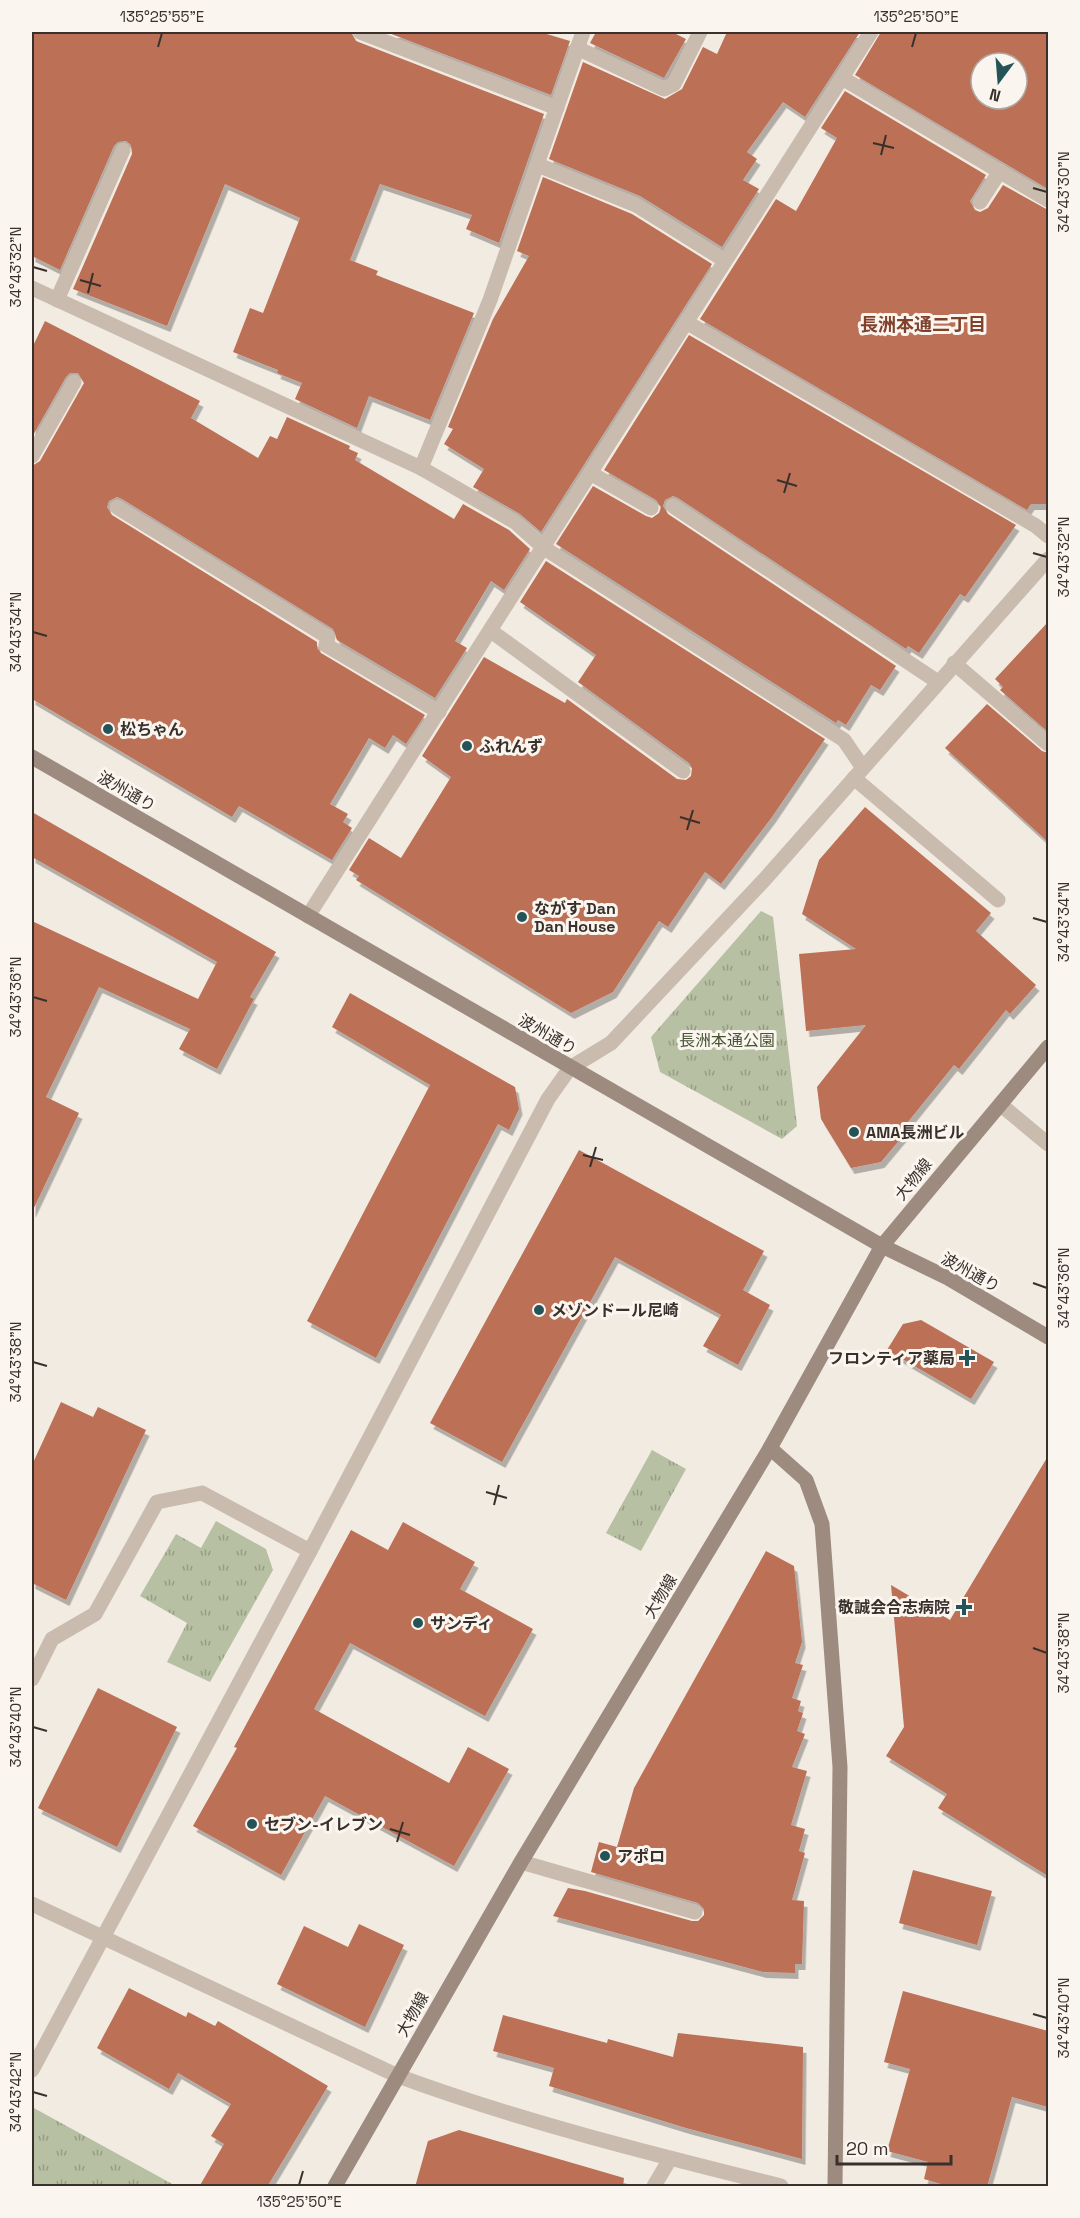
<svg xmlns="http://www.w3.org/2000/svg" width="1080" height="2218" viewBox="0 0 1080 2218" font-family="'Space Grotesk','Noto Sans JP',sans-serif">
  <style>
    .park { fill: url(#park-tufts) }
    .building { fill: #bc6f56; fill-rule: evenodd; filter: url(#shadow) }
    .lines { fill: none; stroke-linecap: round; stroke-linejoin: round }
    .lane { stroke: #cabbaf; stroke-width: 15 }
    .street { stroke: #cabbaf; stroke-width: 15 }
    .secondary { stroke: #9d8b80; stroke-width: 15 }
    .ticks { fill: none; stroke: #39302c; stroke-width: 2 }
    .poi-dot { fill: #255458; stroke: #faf5ef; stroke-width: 2 }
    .labels { text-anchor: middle; stroke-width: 6; stroke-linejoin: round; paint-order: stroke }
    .poi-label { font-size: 16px; font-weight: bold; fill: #39302c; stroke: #faf5ef; text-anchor: start }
    .street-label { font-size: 16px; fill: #39302c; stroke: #faf5ef }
    .park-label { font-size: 16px; fill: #485532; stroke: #faf5ef }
    .neighbourhood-label { font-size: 18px; font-weight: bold; fill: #81402c; stroke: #faf5ef }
    .neatline { fill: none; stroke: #39302c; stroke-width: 2 }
    .ticks-label { font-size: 15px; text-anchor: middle; fill: #39302c }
  </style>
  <defs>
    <pattern id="park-tufts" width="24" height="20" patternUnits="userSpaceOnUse" patternTransform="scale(1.5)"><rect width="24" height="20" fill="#b7c0a3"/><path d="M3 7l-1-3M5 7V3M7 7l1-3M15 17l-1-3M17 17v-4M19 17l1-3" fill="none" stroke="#969c85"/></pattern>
    <filter id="shadow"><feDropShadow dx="3.5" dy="6" stdDeviation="0" flood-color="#0004"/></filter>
  </defs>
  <rect width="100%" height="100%" fill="#f2ebe2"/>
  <!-- park -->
  <g class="park">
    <polygon points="761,911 773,917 797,1126 782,1139 660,1072 651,1037"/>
    <polygon points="652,1450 686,1469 641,1551 606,1533"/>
    <polygon points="216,1521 266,1549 273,1570 210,1682 167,1662 187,1623 140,1596 176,1534 201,1548"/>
    <polygon points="32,2107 176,2186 32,2186"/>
  </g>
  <!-- building -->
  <g class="building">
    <polygon points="32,32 351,32 356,41 544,114 499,243 466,229 472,215 380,184 350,260 378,271 376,275 474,313 430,420 369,396 357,428 295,399 302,383 277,373 278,370 233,352 250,308 263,313 300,218 225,184 167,326 73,289 132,154 131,145 126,141 118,142 114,146 60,270 32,256"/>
    <polygon points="386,32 540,32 570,41 551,95"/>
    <polygon points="596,32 672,32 686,39 664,78 590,43"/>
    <polygon points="727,32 860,32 805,117 783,102 747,152 757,159 743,180 759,189 722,247 640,196 549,159 583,62 665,99 682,89 703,47 717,54"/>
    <path d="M881 32H1048V189L855 75ZM981 63H1017V99H981Z"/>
    <polygon points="845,91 986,175 970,201 975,210 980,212 988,208 1003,185 1048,210 1048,504 1031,504 1027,510 700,319 776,199 796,211 837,138 821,128"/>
    <polygon points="543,177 632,214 712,264 541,532 520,514 473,487 484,469 444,444 453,429 448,427 493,319 529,256 517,251"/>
    <polygon points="45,321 200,401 191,418 258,458 270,436 277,439 287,417 350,446 349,449 358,453 355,460 454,519 463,504 509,530 530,549 504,590 491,581 455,641 467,648 435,698 337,640 333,629 122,499 117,497 109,501 107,507 112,515 317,642 317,648 321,653 425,715 406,744 393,735 385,748 369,738 330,804 348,814 343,822 352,828 332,860 239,806 232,817 32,699 32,466 40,461 84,383 78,373 70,373 66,377 32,437 32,348"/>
    <polygon points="689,335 1016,525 965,597 960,594 919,653 908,646 906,649 678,498 673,496 665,500 663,506 668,514 896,666 880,690 871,685 846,725 838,720 836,723 556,544 593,486 646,516 652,518 659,513 661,507 656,500 604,470"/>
    <polygon points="546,561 825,739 772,817 721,884 705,872 668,927 659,921 613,992 571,1013 356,880 359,876 349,870 369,838 401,858 451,777 422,756 484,657 565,703 567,699 677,779 686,780 691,776 692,768 689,763 578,682 596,655 520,602"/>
    <polygon points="1048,622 1048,732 1000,690 1003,687 995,679"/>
    <polygon points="987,704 1042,751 1048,753 1048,842 945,748"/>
    <polygon points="865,807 991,913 976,931 1036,985 1010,1014 1006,1010 959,1069 954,1065 903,1128 907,1131 881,1162 851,1168 821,1119 817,1087 866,1025 806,1031 799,954 856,949 802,914 819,860"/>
    <polygon points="32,812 276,952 250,997 254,999 217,1069 179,1049 190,1029 99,987 46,1097 79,1113 32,1212 32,921 198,999 217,962 32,857"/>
    <polygon points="350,993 515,1087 519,1109 509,1130 498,1124 376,1358 307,1321 430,1085 332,1027"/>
    <polygon points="579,1150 764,1251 743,1290 770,1305 738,1365 703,1346 721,1315 615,1257 502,1462 430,1423"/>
    <polygon points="921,1320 994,1362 971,1399 887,1350 903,1324"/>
    <polygon points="61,1402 93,1417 98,1407 146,1430 66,1600 32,1583 32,1465"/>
    <polygon points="1048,1456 1048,1876 938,1808 947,1794 886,1756 904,1727 891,1585 950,1620"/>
    <polygon points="403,1522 475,1562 460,1589 533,1629 485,1716 350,1643 314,1709 449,1783 468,1747 509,1769 454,1866 325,1796 281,1875 193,1826 237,1748 234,1747 351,1530 388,1550"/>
    <polygon points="766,1551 794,1566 802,1642 795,1663 803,1665 792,1698 801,1701 798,1711 803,1713 797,1731 805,1734 792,1767 807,1771 791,1825 805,1829 799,1851 805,1853 792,1900 804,1901 802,1964 795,1964 795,1973 763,1972 553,1916 568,1888 585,1891 692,1921 698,1921 704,1915 704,1909 698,1903 591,1872 599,1842 617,1847 634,1788"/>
    <polygon points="98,1688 177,1727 117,1847 38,1808"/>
    <polygon points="913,1870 992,1891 977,1945 899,1923"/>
    <polygon points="359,1924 404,1945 365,2027 277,1984 304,1926 348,1947"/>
    <polygon points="129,1988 186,2017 188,2012 215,2026 218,2021 328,2086 267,2187 199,2187 224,2144 211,2136 231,2104 178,2073 169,2089 97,2048"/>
    <polygon points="903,1991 1048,2031 1048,2107 1012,2097 987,2187 951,2187 924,2179 928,2162 887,2151 910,2069 884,2062"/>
    <polygon points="503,2015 607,2043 608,2039 673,2057 678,2033 803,2047 802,2159 686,2128 549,2086 554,2068 493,2051"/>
    <polygon points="459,2130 624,2178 623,2187 415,2187 428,2141"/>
  </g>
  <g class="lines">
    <!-- lane -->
    <g class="lane">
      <polyline points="842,78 1048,200"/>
      <polyline points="980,202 1000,171"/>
      <polyline points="32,456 74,382"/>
      <polyline points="592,474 651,508"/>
      <polyline points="673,506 938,682"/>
      <polyline points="491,631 683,771"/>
      <polyline points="854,778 998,900"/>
      <polyline points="521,1862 695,1912"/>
    </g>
    <!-- street -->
    <g class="street">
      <polyline points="360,32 557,108"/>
      <polyline points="577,48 664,89 674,84 700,32"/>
      <polyline points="538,165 636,205 724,260"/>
      <polyline points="32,288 421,468 515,522 544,548 844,740 863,768"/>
      <polyline points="57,300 123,150"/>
      <polyline points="686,322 1036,526 1048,536"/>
      <polyline points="421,468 490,300 583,32"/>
      <polyline points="117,507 328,637 326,645 439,712"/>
      <polyline points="954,663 1048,744"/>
      <polyline points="308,916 871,32"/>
      <polyline points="1001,1105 1048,1144"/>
      <polyline points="32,1679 52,1639 95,1614 157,1502 202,1493 310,1551"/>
      <path d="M32 1904 398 2076C523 2122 652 2154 781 2186"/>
      <polyline points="32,2070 310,1551 548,1099 570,1068 611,1043 765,879 1048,559"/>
      <polyline points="654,2186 670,2159"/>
    </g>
    <!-- secondary -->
    <g class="secondary">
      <polyline points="32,757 882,1246 948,1278 1048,1337"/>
      <polyline points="770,1448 806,1480 822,1524 840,1767 835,2186"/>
      <polyline points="335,2186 521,1862 770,1448 882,1246 1048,1047"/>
    </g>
  </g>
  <!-- ticks -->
  <path class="ticks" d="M158 47 162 33M912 47 916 33M873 143 894 148M881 155 886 135M1033 188 1047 192M33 267 47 271M80 280 101 286M88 293 93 273M777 480 797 486M784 493 790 473M1033 553 1047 557M33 632 47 636M680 817 700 823M687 830 693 810M1033 918 1047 922M33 997 47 1001M583 1155 603 1160M590 1167 596 1147M1033 1283 1047 1288M33 1362 47 1366M486 1492 507 1498M494 1505 499 1485M1033 1648 1047 1653M33 1727 47 1731M390 1829 410 1835M397 1842 403 1822M1033 2014 1047 2018M33 2092 47 2096M299 2185 303 2171"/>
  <!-- markers -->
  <g class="poi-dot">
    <circle cx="108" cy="729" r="6"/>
    <circle cx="467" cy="746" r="6"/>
    <circle cx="522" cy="917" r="6"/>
    <circle cx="854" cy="1132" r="6"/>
    <circle cx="539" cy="1310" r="6"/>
    <path d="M964 1349h6v6h6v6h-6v6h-6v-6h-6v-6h6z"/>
    <path d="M961 1598h6v6h6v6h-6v6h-6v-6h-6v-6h6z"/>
    <circle cx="418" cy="1623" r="6"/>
    <circle cx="252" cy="1824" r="6"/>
    <circle cx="605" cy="1856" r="6"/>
  </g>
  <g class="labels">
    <!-- poi labels -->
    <g class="poi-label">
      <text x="120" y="735">松ちゃん</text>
      <text x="479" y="752">ふれんず</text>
      <text x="534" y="914">ながす Dan<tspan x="534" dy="18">Dan House</tspan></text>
      <text x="866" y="1138">AMA長洲ビル</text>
      <text x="551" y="1316">メゾンドール尼崎</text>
      <text x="955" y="1364" text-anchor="end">フロンティア薬局</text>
      <text x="950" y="1613" text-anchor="end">敬誠会合志病院</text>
      <text x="430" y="1629">サンディ</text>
      <text x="264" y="1830">セブン-イレブン</text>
      <text x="617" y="1862">アポロ</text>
    </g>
    <!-- street labels -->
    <g class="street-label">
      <text transform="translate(127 791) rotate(30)" y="6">波州通り</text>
      <text transform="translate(548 1034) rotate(30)" y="6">波州通り</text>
      <text transform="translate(913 1179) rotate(-51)" y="6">大物線</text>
      <text transform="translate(971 1272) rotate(29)" y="6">波州通り</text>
      <text transform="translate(660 1596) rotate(-59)" y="6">大物線</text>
      <text transform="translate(412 2014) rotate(-61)" y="6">大物線</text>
    </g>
    <!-- park labels -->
    <g class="park-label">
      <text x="727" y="1046">長洲本通公園</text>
    </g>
    <!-- neighbourhood labels -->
    <g class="neighbourhood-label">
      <text x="923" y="331">長洲本通二丁目</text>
    </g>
  </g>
  <!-- border -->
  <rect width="1080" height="2218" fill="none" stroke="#faf5ef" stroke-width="66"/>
  <!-- north arrow -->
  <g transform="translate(999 81) rotate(196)"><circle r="28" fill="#faf5ef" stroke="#ada6a1" stroke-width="1.5"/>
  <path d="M0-4.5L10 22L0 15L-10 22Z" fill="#255458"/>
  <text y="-9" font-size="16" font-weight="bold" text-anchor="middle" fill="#39302c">N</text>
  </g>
  <!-- scale -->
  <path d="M837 2155v9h114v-9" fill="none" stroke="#39302c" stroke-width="3"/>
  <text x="846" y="2155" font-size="18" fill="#39302c" stroke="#faf5ef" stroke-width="4.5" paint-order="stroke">20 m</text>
  <rect x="33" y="33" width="1014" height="2152" class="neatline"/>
  <g class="ticks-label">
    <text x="162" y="22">135°25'55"E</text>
    <text x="916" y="22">135°25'50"E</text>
    <text transform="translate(1064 192) rotate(-90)" y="5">34°43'30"N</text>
    <text transform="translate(16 267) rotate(-90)" y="5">34°43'32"N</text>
    <text transform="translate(1064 557) rotate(-90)" y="5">34°43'32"N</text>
    <text transform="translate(16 632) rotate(-90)" y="5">34°43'34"N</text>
    <text transform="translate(1064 922) rotate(-90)" y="5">34°43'34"N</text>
    <text transform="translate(16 997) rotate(-90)" y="5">34°43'36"N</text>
    <text transform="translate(1064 1288) rotate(-90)" y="5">34°43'36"N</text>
    <text transform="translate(16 1362) rotate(-90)" y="5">34°43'38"N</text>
    <text transform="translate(1064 1653) rotate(-90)" y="5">34°43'38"N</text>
    <text transform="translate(16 1727) rotate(-90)" y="5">34°43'40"N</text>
    <text transform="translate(1064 2018) rotate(-90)" y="5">34°43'40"N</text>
    <text transform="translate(16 2092) rotate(-90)" y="5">34°43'42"N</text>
    <text x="299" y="2207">135°25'50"E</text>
  </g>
</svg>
